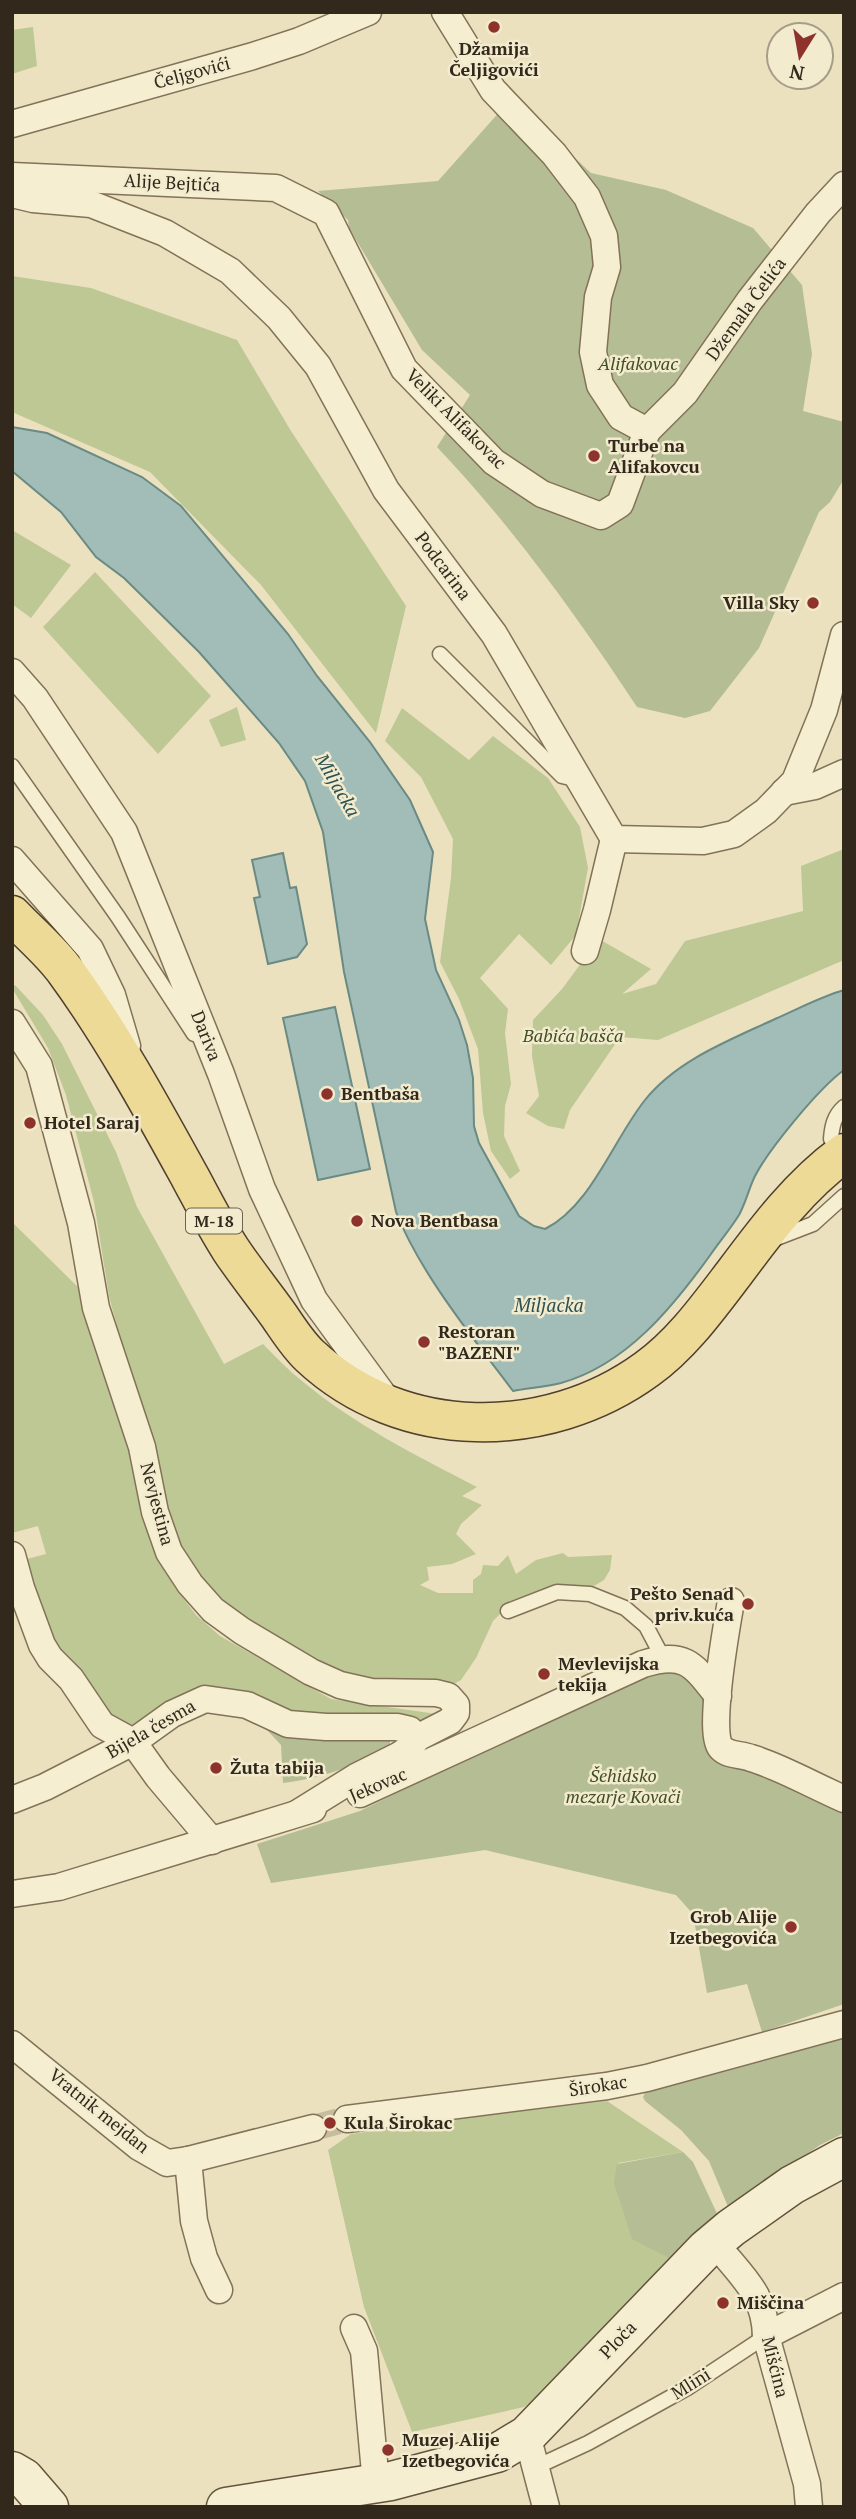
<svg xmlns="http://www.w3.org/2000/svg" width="856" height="2519" viewBox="0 0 856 2519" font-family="'PT Serif',serif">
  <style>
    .green { fill: #bdc894 }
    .cemetery { fill: #b4bd93 }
    .water { fill: #a2bdb7; stroke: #6a8a84; stroke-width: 2 }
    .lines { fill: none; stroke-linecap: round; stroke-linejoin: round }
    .street-tunnel { stroke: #c6bc9e; stroke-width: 26; stroke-dasharray: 26 13; stroke-linecap: butt }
    .lane-casing { stroke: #827258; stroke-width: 17 }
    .street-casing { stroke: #827258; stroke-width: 29 }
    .secondary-casing { stroke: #64533c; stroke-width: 41 }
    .primary-casing { stroke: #50402d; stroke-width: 41 }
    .lane { stroke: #f6eed1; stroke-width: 14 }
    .street { stroke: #f6eed1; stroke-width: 26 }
    .secondary { stroke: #f6eed1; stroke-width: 38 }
    .primary { stroke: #edda97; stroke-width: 38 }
    .poi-dot { fill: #8e332b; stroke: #f3ebce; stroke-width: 2.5 }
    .labels { text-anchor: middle; stroke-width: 5; stroke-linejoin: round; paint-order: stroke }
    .shield { fill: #f3ebce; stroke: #6c6351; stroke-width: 2 }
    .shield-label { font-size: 16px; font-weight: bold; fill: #32291c }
    .poi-label { font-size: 18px; font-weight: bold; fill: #32291c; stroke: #f3ebce; text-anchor: start }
    .street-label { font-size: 18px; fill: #32291c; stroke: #f3ebce }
    .park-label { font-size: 18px; font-style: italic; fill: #404e24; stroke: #f3ebce }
    .water-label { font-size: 19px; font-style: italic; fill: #2c5152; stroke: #f3ebce }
  </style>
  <rect width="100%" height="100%" fill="#ebe1bf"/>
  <!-- green -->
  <g class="green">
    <polygon points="33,27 37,66 12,74 12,30"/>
    <polygon points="12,276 91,288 237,340 291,431 406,606 376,733 261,585 150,472 12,412"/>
    <polygon points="12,530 71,565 31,618 12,604"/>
    <polygon points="95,572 211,696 158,754 43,627"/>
    <polygon points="237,707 246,740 221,747 209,720"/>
    <polygon points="402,708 469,760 493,736 548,778 580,827 588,868 576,935 551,965 519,934 480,978 508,1009 505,1033 511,1084 505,1106 504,1136 520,1171 510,1179 491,1151 483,1113 478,1049 459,999 440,962 451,878 453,839 421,777 385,741"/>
    <polygon points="844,849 844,960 658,1040 620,1037 570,1110 564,1129 548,1126 526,1113 539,1096 532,1056 533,1020 562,989 599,939 651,969 622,994 656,984 685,941 803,911 801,866"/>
    <path d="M15 985 43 1015 62 1044 116 1152 137 1207 224 1364 263 1344C276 1357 288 1370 302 1381 355 1425 417 1456 477 1487L462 1496 482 1505 461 1524 456 1534 476 1554 452 1564 427 1567 429 1580 420 1585 438 1593H473V1580L481 1574 483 1565 498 1566 508 1555 516 1574 536 1560 563 1553 568 1557 612 1555 610 1570 604 1580 589 1589 508 1606 493 1621 476 1658 461 1680 447 1688 372 1687 244 1627 184 1558 166 1514 109 1296 94 1202 66 1095 48 1048 12 988Z"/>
    <polygon points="12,1222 91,1300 136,1454 153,1543 174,1586 196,1615 220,1636 331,1699 437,1714 428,1723 309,1723 228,1696 133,1736 106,1721 48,1645 19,1561 46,1554 38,1526 12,1533"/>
    <polygon points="607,2101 683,2152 618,2163 677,2262 542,2396 524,2407 412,2432 364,2307 328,2150 351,2134 471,2117"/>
  </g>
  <!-- cemetery -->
  <g class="cemetery">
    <path d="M511 99 591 173 666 190 753 228 802 285 812 354 803 411 844 422V479L830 502 819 512 759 648 710 711 685 718 637 707C577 616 512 526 437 447L470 395 422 350 349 228 348 220 318 191 438 181Z"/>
    <path d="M657 1666C709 1680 706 1697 705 1744L844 1805V2004L762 2032 747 1984 707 1993 693 1914 676 1895 485 1850 271 1883 257 1844 360 1811Z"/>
    <path d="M255 1717 390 1737V1745L386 1751C350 1767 323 1778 283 1783L281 1745Z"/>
    <polygon points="844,2035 844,2133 820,2145 729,2209 709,2161 681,2130 645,2101 643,2097 646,2091"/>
    <polygon points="683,2152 693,2162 720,2220 677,2262 632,2239 614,2183 617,2164"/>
  </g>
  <!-- water -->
  <g class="water">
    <path d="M12 427 47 433 142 477 181 506 288 634 317 676 370 742 410 800 433 852 425 919 436 970 459 1020 467 1045 473 1078 474 1126 479 1143 519 1216 534 1226 545 1229C591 1206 613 1140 645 1100 677 1060 730 1040 775 1019 798 1009 820 997 844 990V1070C819 1088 769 1149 755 1176 749 1188 746 1202 739 1215 731 1228 720 1241 711 1254 673 1307 626 1365 561 1383 545 1387 529 1388 513 1391 473 1338 420 1273 396 1212L344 972 323 832 305 781 279 743 199 652 124 578 96 557 61 512 12 471Z"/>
    <polygon points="283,853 290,888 296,887 307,944 297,957 268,964 254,898 260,897 252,860"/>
    <polygon points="335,1007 370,1169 318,1180 283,1018"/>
  </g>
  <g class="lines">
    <!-- street-tunnel -->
    <polyline class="street-tunnel" points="313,2128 347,2119"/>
    <!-- lane casing -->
    <g class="lane-casing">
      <g id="lane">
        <polyline points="440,654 562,776 579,780"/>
        <polyline points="12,766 118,917 194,1034"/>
        <path d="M842 1153 831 1139C832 1126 834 1116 844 1107"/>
        <polyline points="774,1239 813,1224 844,1196"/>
        <polyline points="508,1611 557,1592 590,1594 625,1608 646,1626 663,1658"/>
        <polyline points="536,2467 588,2443 689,2387 766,2336"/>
      </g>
    </g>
    <!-- street casing -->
    <g class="street-casing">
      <g id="street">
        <polyline points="12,124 253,56 299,41 368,12"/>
        <polyline points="12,176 276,188 326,213 404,369 494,462 542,494 601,516 620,504 647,431 621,417 600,385 593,352 598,297 607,267 604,236 587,197 554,154 493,90 445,12"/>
        <polyline points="12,194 33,199 91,204 165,233 230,271 279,318 318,366 386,490 494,634 614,839 703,841 734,834 766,811 795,781 824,710 844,635"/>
        <polyline points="647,431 685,393 750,300 818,213 844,185"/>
        <polyline points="12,672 35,698 124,832 221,1074 262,1189 314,1300 389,1403"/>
        <polyline points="784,792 815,786 844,773"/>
        <polyline points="12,860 90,949 112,995 127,1046"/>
        <polyline points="585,951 597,910 614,839"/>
        <polyline points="12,1023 39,1066 81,1223 96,1308 142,1447 155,1512 169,1552 190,1584 213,1610 242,1631 311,1672 340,1685 371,1692 436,1693 448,1696 456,1705 456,1713 450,1721 417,1738 410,1748 398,1756 356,1777 298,1813"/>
        <polyline points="12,1555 21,1588 42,1645 50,1658 71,1679 102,1725 133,1742 158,1777 212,1841"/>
        <path d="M731 1601C727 1624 707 1735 721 1748 729 1756 741 1754 751 1758 779 1766 816 1787 844 1799"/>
        <path d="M360 1794 643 1664C685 1651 693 1664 718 1696"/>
        <polyline points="12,1800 45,1787 133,1742 172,1714 205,1699 247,1705 288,1724 326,1727 397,1727 410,1730 417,1738"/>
        <polyline points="12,1894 59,1887 313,1809"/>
        <polyline points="12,2044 139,2147 167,2163 188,2160 313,2128"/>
        <polyline points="347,2119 607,2086 647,2078 844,2024"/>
        <polyline points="188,2160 194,2221 204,2258 219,2290"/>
        <path d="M716 2240 720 2249C744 2279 765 2295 766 2336L807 2484 809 2507"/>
        <polyline points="354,2328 364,2351 376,2484"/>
        <polyline points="766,2336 844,2296"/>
        <polyline points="527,2435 546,2507"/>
      </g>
    </g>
    <!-- secondary casing -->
    <g class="secondary-casing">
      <g id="secondary">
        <polyline points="12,2471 24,2478 49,2507"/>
        <polyline points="226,2507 391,2481 497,2453 527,2435 706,2249 731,2228 792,2185 844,2157"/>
      </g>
    </g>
    <!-- primary casing -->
    <g class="primary-casing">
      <path id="primary" d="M12 915C30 934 51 951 66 972 112 1035 152 1108 190 1177 203 1201 216 1227 231 1250 245 1271 262 1292 277 1313 287 1327 297 1344 310 1356 402 1442 547 1442 647 1369 682 1344 709 1306 735 1272 767 1229 800 1185 844 1153"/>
    </g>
    <!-- lane -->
    <use href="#lane" class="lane"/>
    <!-- street -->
    <use href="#street" class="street"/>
    <!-- secondary -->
    <use href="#secondary" class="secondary"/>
    <!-- primary -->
    <use href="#primary" class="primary"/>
  </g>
  <!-- markers -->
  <g class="poi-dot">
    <circle cx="494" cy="27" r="7"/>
    <circle cx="594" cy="456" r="7"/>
    <circle cx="813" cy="603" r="7"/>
    <circle cx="327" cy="1094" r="7"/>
    <circle cx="30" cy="1123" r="7"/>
    <circle cx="357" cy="1221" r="7"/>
    <circle cx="424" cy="1342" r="7"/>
    <circle cx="748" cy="1604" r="7"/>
    <circle cx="544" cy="1674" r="7"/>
    <circle cx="216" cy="1768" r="7"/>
    <circle cx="791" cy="1927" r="7"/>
    <circle cx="330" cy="2123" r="7"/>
    <circle cx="723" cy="2303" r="7"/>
    <circle cx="388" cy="2450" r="7"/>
  </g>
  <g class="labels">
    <!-- shield labels -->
    <rect class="shield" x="186" y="1208.5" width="56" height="25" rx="5"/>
    <g class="shield-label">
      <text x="214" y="1227">M-18</text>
    </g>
    <!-- poi labels -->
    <g class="poi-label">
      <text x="494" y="55" text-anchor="middle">Džamija<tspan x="494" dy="21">Čeljigovići</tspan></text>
      <text x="608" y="452">Turbe na<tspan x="608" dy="21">Alifakovcu</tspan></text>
      <text x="799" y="609" text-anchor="end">Villa Sky</text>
      <text x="341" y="1100">Bentbaša</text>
      <text x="44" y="1129">Hotel Saraj</text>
      <text x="371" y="1227">Nova Bentbasa</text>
      <text x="438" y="1338">Restoran<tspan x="438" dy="21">"BAZENI"</tspan></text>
      <text x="734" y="1600" text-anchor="end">Pešto Senad<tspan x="734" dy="21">priv.kuća</tspan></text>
      <text x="558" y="1670">Mevlevijska<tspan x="558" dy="21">tekija</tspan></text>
      <text x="230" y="1774">Žuta tabija</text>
      <text x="777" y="1923" text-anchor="end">Grob Alije<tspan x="777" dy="21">Izetbegovića</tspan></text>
      <text x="344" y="2129">Kula Širokac</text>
      <text x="737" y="2309">Miščina</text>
      <text x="402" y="2446">Muzej Alije<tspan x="402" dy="21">Izetbegovića</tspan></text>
    </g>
    <!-- street labels -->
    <g class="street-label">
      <text transform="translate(192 73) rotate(-15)" y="6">Čeljgovići</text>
      <text transform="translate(172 183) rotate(3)" y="6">Alije Bejtića</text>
      <text transform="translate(746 309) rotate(-54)" y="6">Džemala Čelića</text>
      <text transform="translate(456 419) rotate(45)" y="6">Veliki Alifakovac</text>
      <text transform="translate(443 566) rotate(53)" y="6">Podcarina</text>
      <text transform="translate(206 1036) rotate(68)" y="6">Dariva</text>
      <text transform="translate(157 1504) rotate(75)" y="6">Nevjestina</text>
      <text transform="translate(151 1729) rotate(-30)" y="6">Bijela česma</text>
      <text transform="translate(378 1785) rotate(-23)" y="6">Jekovac</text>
      <text transform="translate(598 2086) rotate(-9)" y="6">Širokac</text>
      <text transform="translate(99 2111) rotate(39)" y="6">Vratnik mejdan</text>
      <text transform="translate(618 2340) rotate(-46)" y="6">Ploča</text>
      <text transform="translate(775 2367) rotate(76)" y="6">Mišćina</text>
      <text transform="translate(691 2384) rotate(-32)" y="6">Mlini</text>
    </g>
    <!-- park labels -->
    <g class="park-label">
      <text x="638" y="370">Alifakovac</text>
      <text x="573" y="1042">Babića bašča</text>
      <text x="623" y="1782">Šehidsko<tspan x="623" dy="21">mezarje Kovači</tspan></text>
    </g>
    <!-- water labels -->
    <g class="water-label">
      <text transform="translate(338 785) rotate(60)" y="7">Miljacka</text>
      <text x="549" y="1312">Miljacka</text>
    </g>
  </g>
  <!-- border -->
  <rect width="856" height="2519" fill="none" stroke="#32291c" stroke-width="28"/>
  <!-- north arrow -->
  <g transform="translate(800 56) rotate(191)"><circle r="33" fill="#f3ebce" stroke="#a69d87" stroke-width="2"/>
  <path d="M0-5L12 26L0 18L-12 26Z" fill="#8e332b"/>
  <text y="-10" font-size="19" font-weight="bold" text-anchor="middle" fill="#32291c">N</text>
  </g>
</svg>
